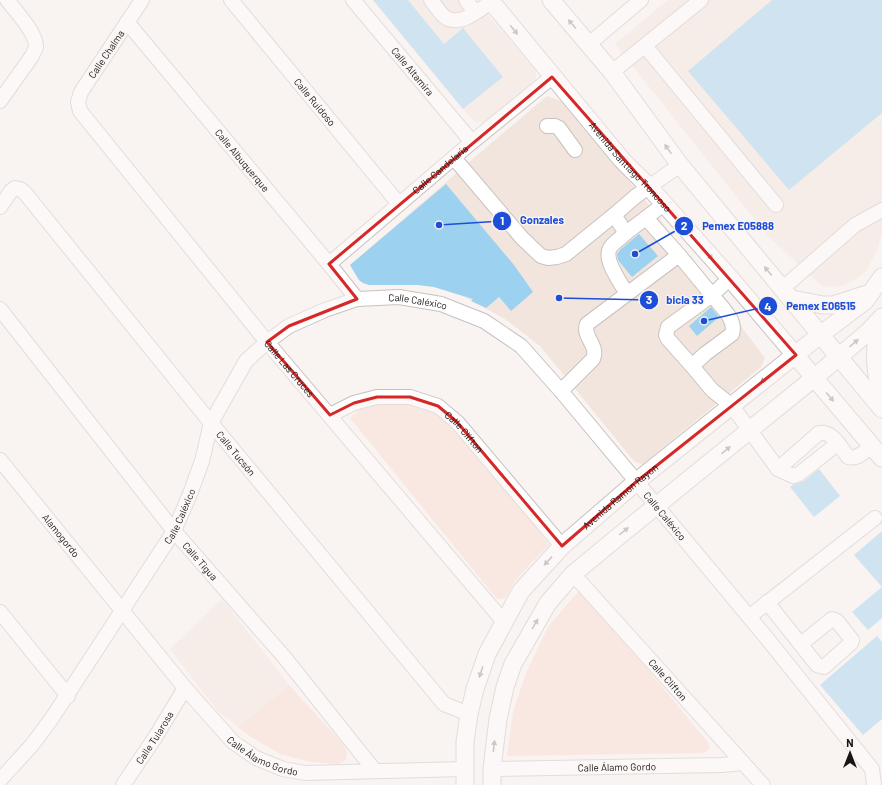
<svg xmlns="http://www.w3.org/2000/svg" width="882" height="785" viewBox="0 0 882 785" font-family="Barlow,sans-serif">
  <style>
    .built { fill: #f2e5de }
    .green { fill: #f9dcce }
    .building { fill: #9cd2ef }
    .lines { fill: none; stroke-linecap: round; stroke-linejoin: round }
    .minor-casing { stroke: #c7c2bf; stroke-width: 16 }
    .major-casing { stroke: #c7c2bf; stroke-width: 19 }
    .minor { stroke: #fff; stroke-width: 14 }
    .major { stroke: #fff; stroke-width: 17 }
    .oneway { fill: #979696 }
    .marked { fill: none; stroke: #d62828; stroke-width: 3; stroke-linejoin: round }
    .labels { text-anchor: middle; stroke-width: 3; stroke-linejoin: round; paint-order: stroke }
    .street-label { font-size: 10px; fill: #181615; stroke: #f9f3f1 }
    .leader { fill: none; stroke: #1d4ed8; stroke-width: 1.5 }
    .callout-dot { fill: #1d4ed8; stroke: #f9f3f1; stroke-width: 1.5 }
    .mark-label { font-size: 12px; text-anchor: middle; font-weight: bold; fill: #fff }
    .callout-label { font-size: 11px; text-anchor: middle; font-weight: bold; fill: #1d4ed8; stroke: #f9f3f1; stroke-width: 3; stroke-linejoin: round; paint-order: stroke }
  </style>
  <rect width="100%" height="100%" fill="#f9f3f1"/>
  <!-- built -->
  <g class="built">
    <polygon points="373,0 475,0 536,71 536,79 493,118 487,121 475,122 463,109"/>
    <polygon points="668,0 882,0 882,232 878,248 867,270 857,278 844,285 835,287 822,286 768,236 615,44"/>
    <polygon points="547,96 561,101 646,201 765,358 761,367 642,465 634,461 540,346 505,319 465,297 434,287 418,285 369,285 363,283 359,280 350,265 475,157"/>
    <polygon points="222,599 289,685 238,727 217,710 170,649"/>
  </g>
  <!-- green -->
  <g class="green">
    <polygon points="385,402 407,404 427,409 445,420 531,520 549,545 531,563 515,581 506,597 501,599 497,599 350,418 362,407"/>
    <polygon points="581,589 707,741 710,747 705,753 507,756 513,712 526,673 548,627 576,594"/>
    <polygon points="289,685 343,744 347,752 346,760 338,764 311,762 280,754 253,738 238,727"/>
  </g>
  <!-- building -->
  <g class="building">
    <polygon points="373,0 408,0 444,44 463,28 503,77 463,109"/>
    <polygon points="772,0 882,0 882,113 789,190 688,71"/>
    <polygon points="446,184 514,265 533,292 511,311 499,297 486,308 471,301 473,299 434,287 418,285 369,285 363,283 359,280 350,265"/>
    <polygon points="639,234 658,256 632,277 618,260 617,254 621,249"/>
    <polygon points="711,307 719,317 697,336 689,326"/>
    <polygon points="819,469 840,496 814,517 790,487 794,484 804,481"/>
    <polygon points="882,531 882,618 868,630 852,612 882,587 854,555"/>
    <polygon points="877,636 882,642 882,719 863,735 820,685"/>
  </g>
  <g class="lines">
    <!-- minor casing -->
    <g class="minor-casing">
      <g id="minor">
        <path id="s1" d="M142 0 81 92 78 102 80 111 267 342 504 622"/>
        <path id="s2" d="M231 0 399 204"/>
        <path id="s3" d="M353 0 472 142"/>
        <path d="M431 0C436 6 441 16 448 19 463 25 480 9 491 2"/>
        <polyline points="466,0 475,12"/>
        <path id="s4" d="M127 22 329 264 357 299"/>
        <polyline points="589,44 641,0"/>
        <polyline points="645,46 776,205"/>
        <polyline points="612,72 701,0"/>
        <path d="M0 101 32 56C33 53 35 50 36 47 37 34 15 10 7 0"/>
        <polyline points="547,126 555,126 559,128 575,150"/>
        <polyline points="454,158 522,238 541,256 548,258 557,257 566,254 614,215 636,196 680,165"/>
        <path id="s5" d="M0 207 11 191 15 188 20 189 25 193 211 423 444 704 469 714"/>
        <polyline points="614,215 626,233 664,204"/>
        <polyline points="646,218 679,255 712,295 730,278"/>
        <path d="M626 233C621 238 613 243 610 248 603 260 621 283 627 294"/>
        <path id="s6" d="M329 264 472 142 552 77"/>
        <polyline points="783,288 855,225 882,210"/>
        <path id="s7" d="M0 309 174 531 285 658 375 771"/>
        <path d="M692 366 668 339 666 335 668 327 712 295C720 306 737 319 732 334L705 354 692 366 712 390 732 406 778 469 819 433C832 430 841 448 848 457 857 460 865 451 872 446"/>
        <path d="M561 391 593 359C599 345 582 337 587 324L679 255"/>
        <path id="s8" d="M330 415 354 403 377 397H410L438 406 457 422 562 546"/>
        <path id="s9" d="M0 460 185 688 233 742 256 758 283 769 305 773 465 769"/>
        <polyline points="778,469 793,476 799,474 837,444"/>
        <path id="s10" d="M573 574 763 785"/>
        <polyline points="767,602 817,665 824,667 851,643 852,640 837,621 832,619 801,644"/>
        <polyline points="0,612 68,696"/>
        <polyline points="749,617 875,518"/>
        <path id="s11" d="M492 769 722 765 743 763"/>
        <path id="s12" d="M0 780 32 745 52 718 174 531 190 494 202 461 211 423 246 361 267 342 289 326 325 310 357 299 399 297 441 304 484 321 521 346 561 391 765 636 872 769 874 785"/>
        <path id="s13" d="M123 785 156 736 185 688"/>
      </g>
    </g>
    <!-- major casing -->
    <g class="major-casing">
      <g id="major">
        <path id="s14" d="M490 0 622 160 649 187 730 278 882 458"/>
        <polyline points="551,0 612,72 680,165 882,409"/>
        <polyline points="792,299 823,305 833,305 867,294"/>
        <path d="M882 322C871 348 876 374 882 401"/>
        <path id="s15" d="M465 785V742L469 714 475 689 487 654 521 591 562 546 636 482 820 335 865 301 882 277"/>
        <polyline points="492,785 492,769 498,719 505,687 513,664 548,603 573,574 619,536 814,378 868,332 882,317"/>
      </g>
    </g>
    <!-- minor -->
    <use href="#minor" class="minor"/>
    <!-- major -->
    <use href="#major" class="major"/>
  </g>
  <!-- one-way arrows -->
  <defs><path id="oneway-solid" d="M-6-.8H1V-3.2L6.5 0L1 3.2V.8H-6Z"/></defs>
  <g class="oneway">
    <use href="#oneway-solid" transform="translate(572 24) rotate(-131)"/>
    <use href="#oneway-solid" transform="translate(514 30) rotate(51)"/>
    <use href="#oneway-solid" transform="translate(668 149) rotate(-126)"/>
    <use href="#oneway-solid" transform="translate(709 255) rotate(48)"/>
    <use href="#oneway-solid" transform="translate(768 271) rotate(-130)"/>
    <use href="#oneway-solid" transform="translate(854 343) rotate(-41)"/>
    <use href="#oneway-solid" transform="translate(765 379) rotate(141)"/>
    <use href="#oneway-solid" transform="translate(830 397) rotate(50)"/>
    <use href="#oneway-solid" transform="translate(726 450) rotate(-39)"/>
    <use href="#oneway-solid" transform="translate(624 531) rotate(-39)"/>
    <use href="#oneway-solid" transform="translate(548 561) rotate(133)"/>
    <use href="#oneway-solid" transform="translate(535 624) rotate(-60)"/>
    <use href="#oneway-solid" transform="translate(481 672) rotate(108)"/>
    <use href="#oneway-solid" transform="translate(494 746) rotate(-83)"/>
  </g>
  <!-- marked area -->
  <path d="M0 0H882V785H0ZM552 77 796 355 636 482 562 546 457 422 438 406 410 397H377L354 403 330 415 267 342 289 326 357 299 329 264Z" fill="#f9f3f1" fill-opacity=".55" fill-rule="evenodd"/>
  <path class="marked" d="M552 77 796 355 636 482 562 546 457 422 438 406 410 397H377L354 403 330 415 267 342 289 326 357 299 329 264Z"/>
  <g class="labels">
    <!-- street labels -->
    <g class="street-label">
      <text transform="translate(106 54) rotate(-56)" y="4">Calle Chalma</text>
      <text dy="4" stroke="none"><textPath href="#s3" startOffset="93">Calle Altamira</textPath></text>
      <text dy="4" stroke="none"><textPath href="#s2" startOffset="132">Calle Ruidoso</textPath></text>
      <text dy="4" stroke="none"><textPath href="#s4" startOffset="180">Calle Albuquerque</textPath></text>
      <text dy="4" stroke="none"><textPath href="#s14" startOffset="218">Avenida Santiago Troncoso</textPath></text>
      <text dy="4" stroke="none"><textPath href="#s6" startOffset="146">Calle Candelaria</textPath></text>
      <text dy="4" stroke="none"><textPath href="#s12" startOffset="680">Calle Caléxico</textPath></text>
      <text dy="4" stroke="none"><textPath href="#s1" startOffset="462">Calle Las Cruces</textPath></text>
      <text dy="4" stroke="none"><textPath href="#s8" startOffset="150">Calle Clifton</textPath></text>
      <text dy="4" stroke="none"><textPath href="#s5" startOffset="371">Calle Tucsón</textPath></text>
      <text dy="4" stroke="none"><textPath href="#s15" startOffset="343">Avenida Ramon Rayon</textPath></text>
      <text dy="4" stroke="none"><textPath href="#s12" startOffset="320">Calle Caléxico</textPath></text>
      <text dy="4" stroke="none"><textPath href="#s12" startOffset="1017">Calle Caléxico</textPath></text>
      <text dy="4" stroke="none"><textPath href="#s9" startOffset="97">Alamogordo</textPath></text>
      <text dy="4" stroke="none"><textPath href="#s7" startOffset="322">Calle Tigua</textPath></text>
      <text dy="4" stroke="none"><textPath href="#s10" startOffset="142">Calle Clifton</textPath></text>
      <text dy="4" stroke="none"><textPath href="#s13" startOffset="57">Calle Tularosa</textPath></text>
      <text dy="4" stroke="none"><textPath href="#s9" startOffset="399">Calle Álamo Gordo</textPath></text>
      <text dy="4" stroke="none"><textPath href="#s11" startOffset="125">Calle Álamo Gordo</textPath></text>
    </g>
  </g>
  <!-- callouts -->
  <path class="leader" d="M439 225L502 221M635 254L684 226M559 298L649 300M704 321L768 306"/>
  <g class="callout-dot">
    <circle cx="439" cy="225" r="4"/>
    <circle cx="635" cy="254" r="4"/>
    <circle cx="559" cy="298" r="4"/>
    <circle cx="704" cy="321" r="4"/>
    <circle cx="502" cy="221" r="10"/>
    <circle cx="684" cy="226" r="10"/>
    <circle cx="649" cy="300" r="10"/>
    <circle cx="768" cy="306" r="10"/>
  </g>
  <g class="mark-label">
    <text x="502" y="225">1</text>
    <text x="684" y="230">2</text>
    <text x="649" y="304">3</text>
    <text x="768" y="311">4</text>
  </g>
  <g class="callout-label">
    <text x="542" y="224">Gonzales</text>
    <text x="738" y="230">Pemex E05888</text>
    <text x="685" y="304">bicla 33</text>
    <text x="821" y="310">Pemex E06515</text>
  </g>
  <!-- north arrow -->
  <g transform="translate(850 753)" stroke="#f9f3f1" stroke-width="3" paint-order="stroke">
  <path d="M0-3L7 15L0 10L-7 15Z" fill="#181615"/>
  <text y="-6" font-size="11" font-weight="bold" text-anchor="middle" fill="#181615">N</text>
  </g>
</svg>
